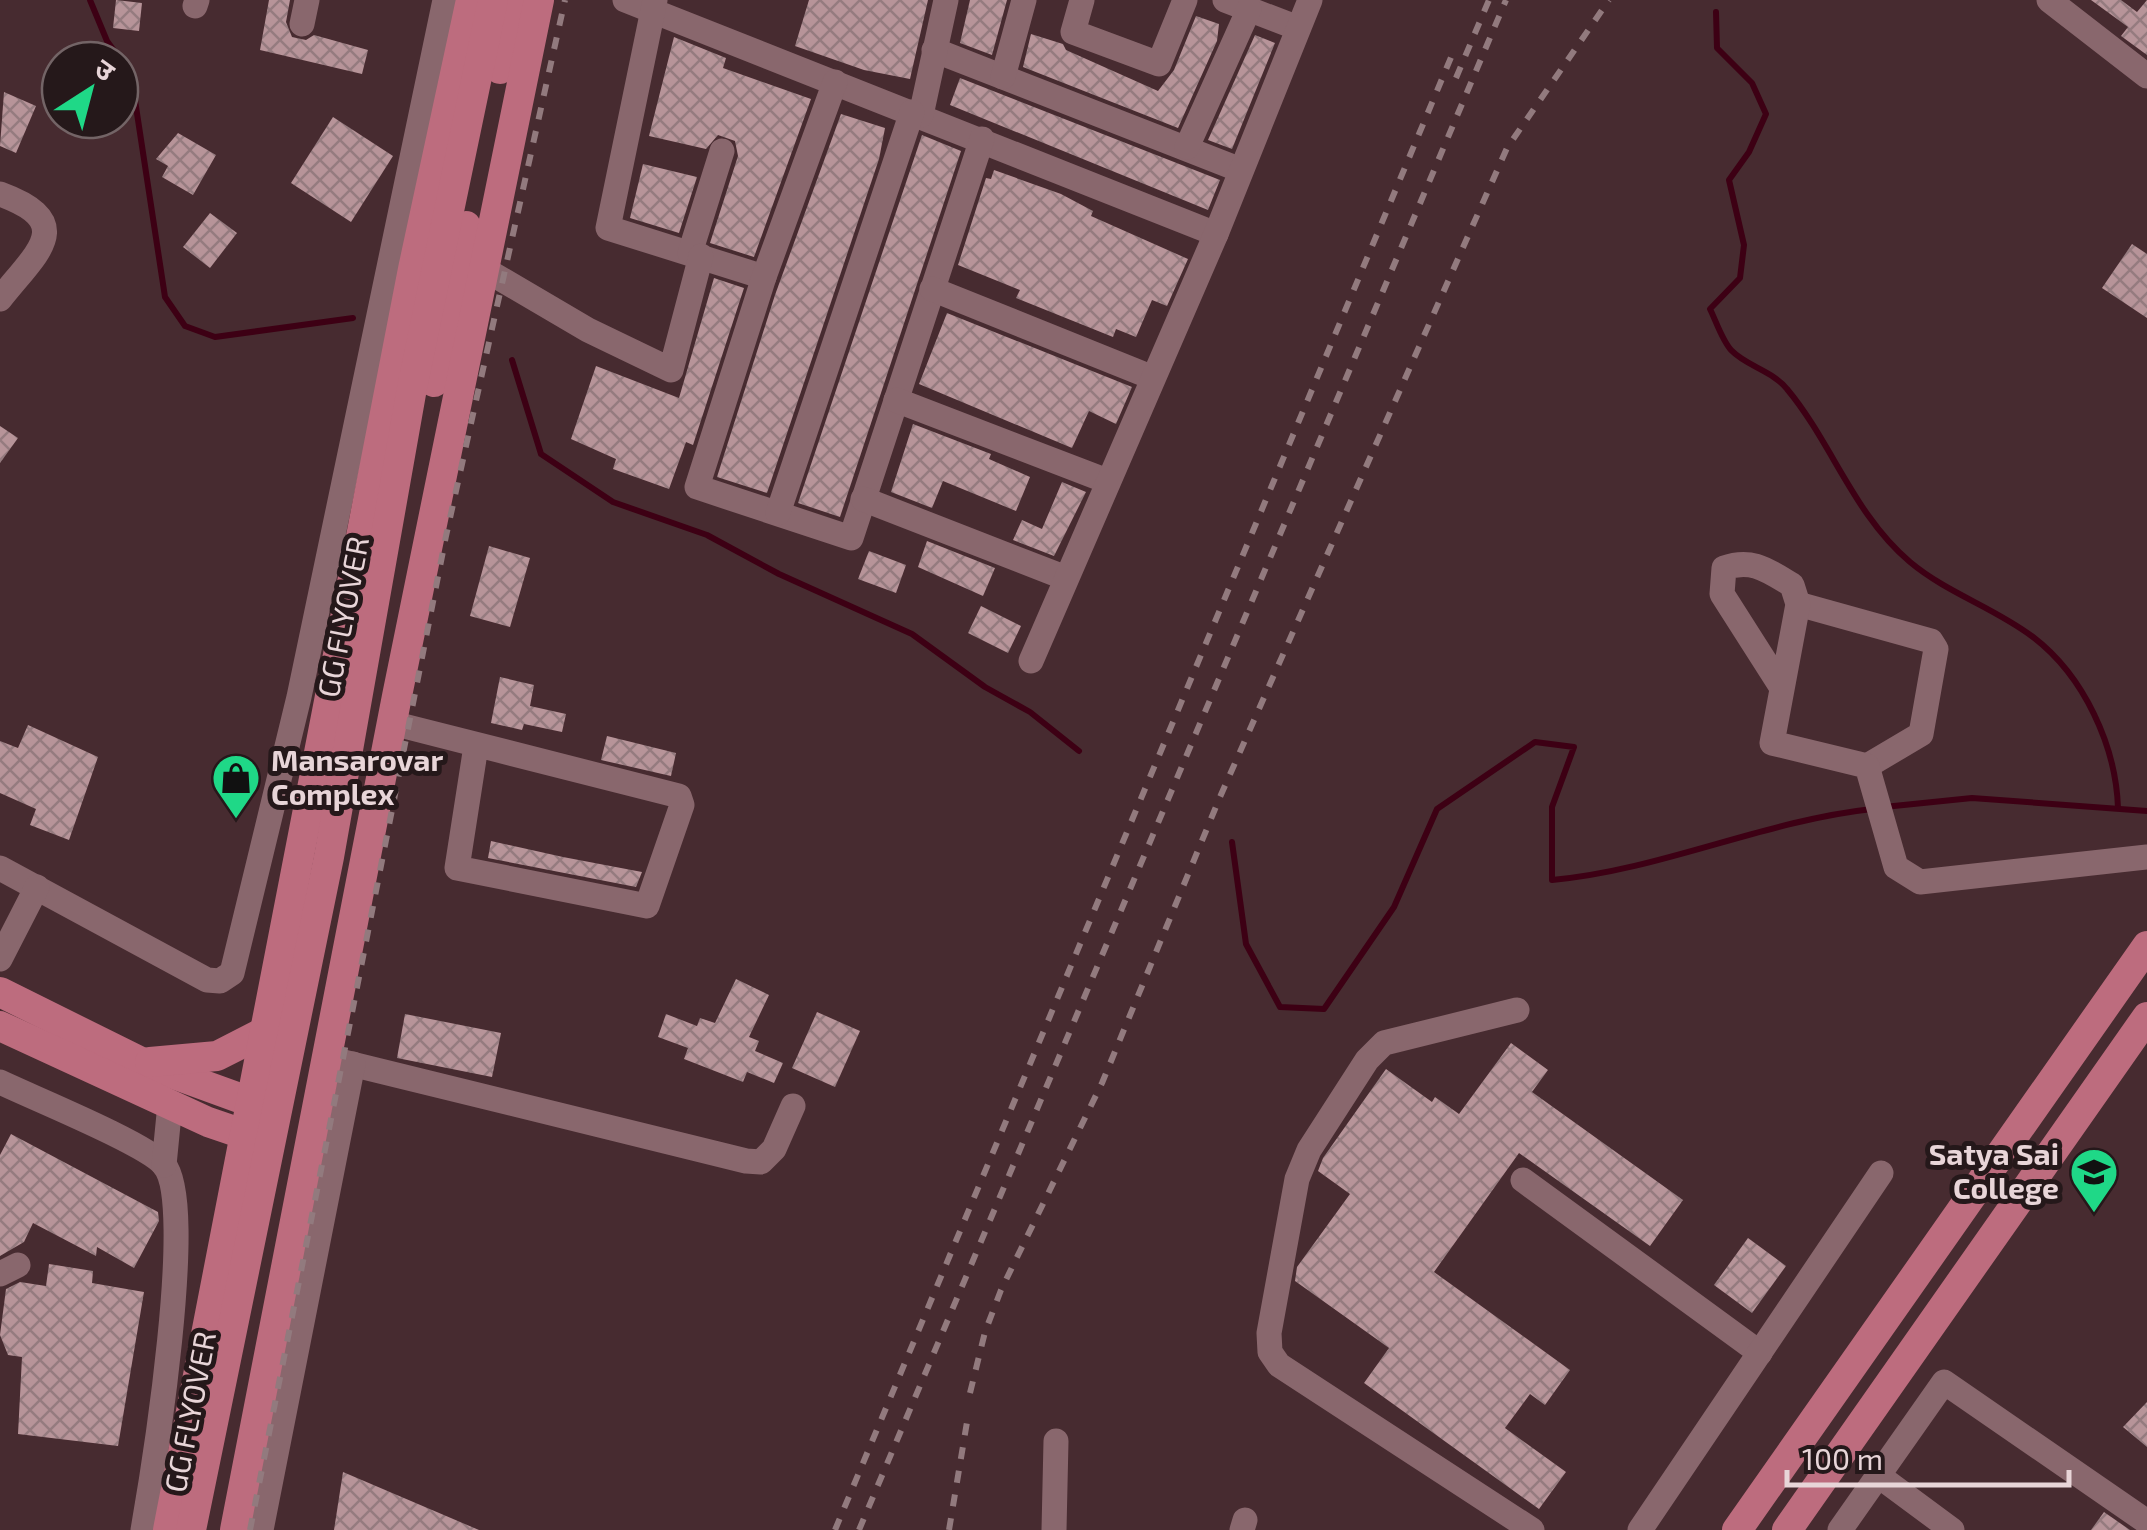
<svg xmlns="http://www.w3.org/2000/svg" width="2147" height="1530" viewBox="0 0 2147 1530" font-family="'Exo 2','Noto Sans Devanagari',sans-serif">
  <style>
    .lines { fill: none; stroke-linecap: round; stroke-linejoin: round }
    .stream { stroke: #3d0014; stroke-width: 6 }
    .building { fill: url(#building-cross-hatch) }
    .minor { stroke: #89676d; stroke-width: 25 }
    .major { stroke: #bd6c7e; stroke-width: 30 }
    .rail { stroke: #927a7e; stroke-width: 6; stroke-dasharray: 12 12; stroke-linecap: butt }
    .labels { text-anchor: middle; stroke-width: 10; stroke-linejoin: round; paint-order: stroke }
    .street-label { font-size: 30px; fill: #e8d5d8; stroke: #25181a }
    .poi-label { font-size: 30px; font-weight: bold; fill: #e8d5d8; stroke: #25181a; text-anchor: start }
  </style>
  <defs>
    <pattern id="building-cross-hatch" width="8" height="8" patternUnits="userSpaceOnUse" patternTransform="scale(2.5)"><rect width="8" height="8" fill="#b79499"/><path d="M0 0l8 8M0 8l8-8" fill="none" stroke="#957b7f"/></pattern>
  </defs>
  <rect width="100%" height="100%" fill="#472b30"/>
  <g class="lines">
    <!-- stream -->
    <g class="stream">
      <polyline points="90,0 107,41 131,74 165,297 185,326 215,337 353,318"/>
      <path d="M1716 12 1717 48 1752 83 1766 114 1749 152 1729 180 1744 245 1740 278 1710 309C1716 321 1722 340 1731 350 1746 366 1773 371 1787 389 1832 443 1854 515 1910 562 1947 593 1995 608 2033 637 2084 676 2116 746 2118 808"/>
      <polyline points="512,360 541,454 613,502 707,535 779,574 912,634 985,687 1030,712 1079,751"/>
      <polyline points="1884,807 1972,798 2147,811"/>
      <path d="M1232 842 1246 944 1280 1007 1324 1009 1394 907 1437 809 1535 742 1574 747 1552 807V880C1661 870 1763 821 1872 809"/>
    </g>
  </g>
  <!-- building -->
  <g class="building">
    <polygon points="116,0 142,3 139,31 113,28"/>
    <polygon points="269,0 290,0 286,22 292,37 306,40 314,35 368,50 362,74 260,50"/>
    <polygon points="809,0 928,0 910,79 864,70 795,46"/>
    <polygon points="970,0 1007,0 992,55 960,43"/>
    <polygon points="2091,0 2121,0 2137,12 2147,0 2147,55 2121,36 2128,27"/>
    <polygon points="1196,16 1219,24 1217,41 1178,128 1023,67 1031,34 1063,44 1066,50 1158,91 1174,70"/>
    <polygon points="1255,35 1275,43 1232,149 1208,140"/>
    <polygon points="674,37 726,58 723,68 811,99 754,257 710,243 738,156 735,141 718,135 706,149 649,136"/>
    <polygon points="960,78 1220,180 1208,210 950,105"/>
    <polygon points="4,92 36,106 16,153 0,146"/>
    <polygon points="841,114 885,128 879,159 767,493 717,477 775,295"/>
    <polygon points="333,117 393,156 351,222 291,183"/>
    <polygon points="178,133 216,155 193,195 162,177 168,166 156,159"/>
    <polygon points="922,135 961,151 840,517 798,503"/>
    <polygon points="643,164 697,177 679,233 630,218"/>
    <polygon points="994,170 1061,194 1093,211 1091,216 1188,259 1167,306 1152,300 1136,337 1116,329 1113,337 1016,298 1020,290 958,265 986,178 991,179"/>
    <polygon points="210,213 237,233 210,268 183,247"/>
    <polygon points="2132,244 2147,254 2147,318 2102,288"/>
    <polygon points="714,278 744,288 693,445 686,442 669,489 613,469 616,459 571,439 596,366 679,398"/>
    <polygon points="947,313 1132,387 1116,424 1089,411 1072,448 919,384"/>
    <polygon points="913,424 991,454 989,459 1030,477 1016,511 943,481 932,508 891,492"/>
    <polygon points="0,426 18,438 0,463"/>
    <polygon points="1062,482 1086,492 1054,556 1013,540 1022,520 1042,529"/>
    <polygon points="927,541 995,568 983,596 918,567"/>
    <polygon points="489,546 530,558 510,627 470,616"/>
    <polygon points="869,551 906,565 896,593 858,579"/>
    <polygon points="981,606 1021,626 1008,653 968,633"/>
    <polygon points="500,677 534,685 530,706 566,714 562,732 524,724 522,730 491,723"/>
    <polygon points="28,725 98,757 69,840 30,825 36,809 0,793 0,741 18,748"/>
    <polygon points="607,736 676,753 671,776 601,760"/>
    <polygon points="491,841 563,857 642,872 636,887 488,858"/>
    <polygon points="736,979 769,995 749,1037 759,1041 755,1051 783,1063 774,1083 747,1072 743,1082 684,1059 688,1048 658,1037 666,1014 697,1026 700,1018 715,1023"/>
    <polygon points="817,1012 860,1031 835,1087 792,1068"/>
    <polygon points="405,1014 501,1033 492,1077 397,1058"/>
    <polygon points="1511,1043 1548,1070 1532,1092 1683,1200 1650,1246 1519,1153 1434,1272 1570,1370 1545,1405 1530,1394 1505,1428 1566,1472 1539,1509 1364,1383 1389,1348 1295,1281 1297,1267 1350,1194 1318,1171 1323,1158 1386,1069 1432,1102 1435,1097 1459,1114"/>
    <polygon points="11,1134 158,1212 159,1221 134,1268 97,1247 96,1256 33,1223 24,1242 0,1256 0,1155"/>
    <polygon points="1748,1238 1786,1266 1752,1313 1714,1285"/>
    <polygon points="49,1264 93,1271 92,1283 144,1292 118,1446 18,1434 22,1357 8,1355 0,1335 6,1289 20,1282 46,1286"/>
    <polygon points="2147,1402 2147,1447 2123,1427"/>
    <polygon points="343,1472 479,1530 334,1530"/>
    <polygon points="2104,1512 2130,1530 2091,1530"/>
  </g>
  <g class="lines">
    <!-- minor -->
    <g class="minor">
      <polyline points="625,0 1216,234"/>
      <polyline points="655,0 608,228 764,277"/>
      <polyline points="1082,0 1073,32 1159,64 1185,0"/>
      <polyline points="1225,0 1298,28"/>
      <polyline points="2049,0 2147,76"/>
      <polyline points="195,6 197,0"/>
      <polyline points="302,24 307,0"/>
      <polyline points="934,50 1238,169"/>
      <polyline points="1003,77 1024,0"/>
      <polyline points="835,82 764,277 697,487 851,538 982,139"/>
      <polyline points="921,115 946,0"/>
      <polyline points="1187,147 1249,9"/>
      <path d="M0 194C79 223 36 253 0 299"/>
      <polyline points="690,253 722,151"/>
      <polyline points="484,269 588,330 671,370 701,256"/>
      <polyline points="932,289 1151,377"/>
      <polyline points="896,400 1107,481"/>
      <polyline points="863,499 1066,578"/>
      <polyline points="778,513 912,112"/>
      <polyline points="1798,604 1931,641 1936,649 1921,734 1867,766"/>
      <polyline points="1031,661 1216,234 1310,0"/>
      <path d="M1782 688 1722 594 1724 568C1752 558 1767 570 1792 585L1798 604 1772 743 1867 766 1896 867 1920 882 2147 857"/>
      <polyline points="392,723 679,796 682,805 647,906 457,868 476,746"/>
      <polyline points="0,868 207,980 220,981 232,973 299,697 445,0"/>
      <polyline points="0,959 37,887"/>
      <polyline points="1517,1010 1384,1043 1367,1060 1309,1150 1297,1179 1269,1333 1270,1352 1279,1365 1532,1530"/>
      <polyline points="327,1058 746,1161 761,1162 774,1149 793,1106"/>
      <path d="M0 1082C31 1097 147 1144 164 1165 197 1203 153 1473 143 1530"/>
      <polyline points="164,1165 170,1104"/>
      <polyline points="1523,1180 1760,1353"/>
      <polyline points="0,1274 18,1265"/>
      <polyline points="1879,1476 1952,1530"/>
      <polyline points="261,1530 353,1064"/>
      <polyline points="1054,1530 1056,1441"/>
      <polyline points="1242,1530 1245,1520"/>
      <polyline points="1640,1530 1881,1173"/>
      <polyline points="1840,1530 1944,1382 2147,1522"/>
    </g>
    <!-- major -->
    <g class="major">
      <polyline points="500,69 516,0"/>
      <polyline points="434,382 466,226"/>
      <polyline points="0,992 143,1063 267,1108"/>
      <polyline points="0,1026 208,1122 258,1139"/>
      <polyline points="150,1062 217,1056 272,1028"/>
      <polyline points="168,1530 413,269 471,0"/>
      <polyline points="191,1530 329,857 412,388 493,0"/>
      <polyline points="235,1530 397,696 539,0"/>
      <polyline points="1737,1530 2147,946"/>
      <polyline points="1787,1530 2147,1017"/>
    </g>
    <!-- rail -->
    <g class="rail">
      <polyline points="1456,78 1489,0"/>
      <polyline points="970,1393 985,1332 1001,1290 1102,1083 1220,797 1507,148 1609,0"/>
      <polyline points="250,1530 446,536 565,0"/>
      <polyline points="835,1530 1452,55"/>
      <polyline points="859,1530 1506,0"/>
      <polyline points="949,1530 968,1416"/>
    </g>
  </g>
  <!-- icons -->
  <defs>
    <g id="shop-pin" transform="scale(2.5)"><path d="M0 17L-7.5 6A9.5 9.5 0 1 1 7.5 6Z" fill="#1fd887" stroke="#25181a"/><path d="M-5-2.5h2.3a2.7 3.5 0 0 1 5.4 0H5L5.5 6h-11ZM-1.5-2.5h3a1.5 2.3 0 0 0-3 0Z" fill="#111"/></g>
    <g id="university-pin" transform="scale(2.5)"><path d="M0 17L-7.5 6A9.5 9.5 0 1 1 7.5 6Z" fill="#1fd887" stroke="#25181a"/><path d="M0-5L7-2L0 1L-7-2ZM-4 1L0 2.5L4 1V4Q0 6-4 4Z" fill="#111"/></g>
  </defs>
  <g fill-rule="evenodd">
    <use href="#shop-pin" x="236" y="778"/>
    <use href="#university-pin" x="2094" y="1172"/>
  </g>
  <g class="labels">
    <!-- street labels -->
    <g class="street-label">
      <text transform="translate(344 617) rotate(-79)" y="10">GG FLYOVER</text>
      <text transform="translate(191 1412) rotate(-79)" y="10">GG FLYOVER</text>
    </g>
    <!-- poi labels -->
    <g class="poi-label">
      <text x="271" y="771">Mansarovar<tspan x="271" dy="34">Complex</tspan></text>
      <text x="2059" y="1165" text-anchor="end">Satya Sai<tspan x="2059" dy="34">College</tspan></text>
    </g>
  </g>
  <!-- north arrow -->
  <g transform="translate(90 90) rotate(36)"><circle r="48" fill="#25181a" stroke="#736466" stroke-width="2.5"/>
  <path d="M0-8L18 38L0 25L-18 38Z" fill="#1fd887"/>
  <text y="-15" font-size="28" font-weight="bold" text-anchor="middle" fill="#e8d5d8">उ</text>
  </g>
  <!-- scale -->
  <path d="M1787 1470v15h282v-15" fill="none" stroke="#e8d5d8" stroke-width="5"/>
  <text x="1802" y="1470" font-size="30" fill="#e8d5d8" stroke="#25181a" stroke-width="8" paint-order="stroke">100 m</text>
</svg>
